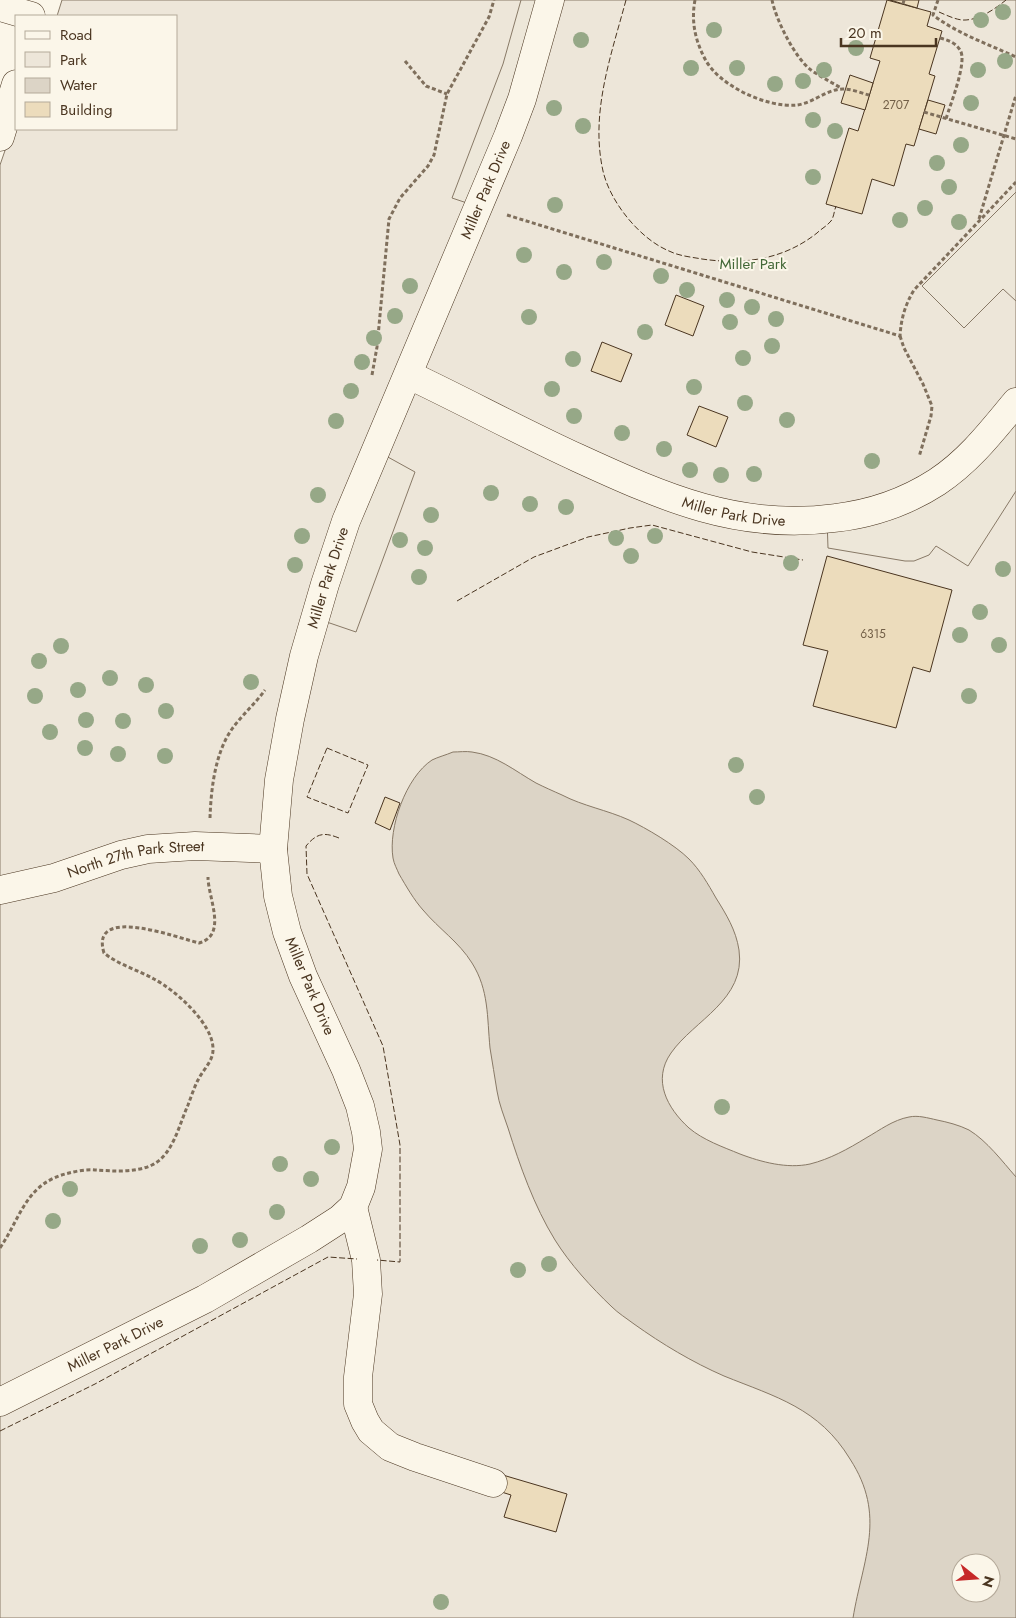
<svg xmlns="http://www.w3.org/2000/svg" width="1016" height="1618" viewBox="0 0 1016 1618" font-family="Jost,sans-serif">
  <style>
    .green { fill: #ede6d9; stroke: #887966; fill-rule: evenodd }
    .parking { fill: #ede7d9; stroke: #887966 }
    .water { fill: #dcd4c6; stroke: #887966; fill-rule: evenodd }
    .building { fill: #ecdcbc; stroke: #4a3520 }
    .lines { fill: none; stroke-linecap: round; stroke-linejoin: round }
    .minor-casing { stroke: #4a3520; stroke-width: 29 }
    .path { stroke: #7f6f5c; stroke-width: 3; stroke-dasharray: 4 2.5; stroke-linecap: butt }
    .minor { stroke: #fbf6e9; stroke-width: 28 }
    .fence { stroke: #4a3520; stroke-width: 1; stroke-dasharray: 6 2.5; stroke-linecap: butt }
    .tree { fill: #96a887 }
    .labels { text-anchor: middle; stroke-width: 4; stroke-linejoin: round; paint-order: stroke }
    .number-label { font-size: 12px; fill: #725f47 }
    .street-label { font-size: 15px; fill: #4a3520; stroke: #fbf6e9 }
    .park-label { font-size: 15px; fill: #436837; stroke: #fbf6e9 }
  </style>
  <rect width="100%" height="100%" fill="#fbf6e9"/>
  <!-- green -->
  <path class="green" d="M62 0H1016V1618H0V165L10 136 16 129H176V16H57ZM961 1563H991V1593H961Z"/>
  <!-- parking -->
  <g class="parking">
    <polygon points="521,0 550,0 479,207 452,198 503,64"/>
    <polygon points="1016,192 1016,301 1003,289 964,328 922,286"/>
    <polygon points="1016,405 1016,491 968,566 936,546 929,555 914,561 905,561 828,548 827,519 907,499"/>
    <polygon points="377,451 415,472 356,632 315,618"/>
  </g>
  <!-- water -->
  <path class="water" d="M453 752C459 752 466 751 472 752 496 755 515 771 536 783 544 787 553 791 562 795 583 806 607 810 629 820 646 828 675 845 689 859 700 870 708 884 716 898 726 914 736 930 739 950 746 1000 694 1020 671 1053 652 1080 667 1108 689 1128 703 1140 723 1147 740 1154 761 1162 787 1169 810 1164 830 1159 848 1149 866 1138 880 1130 893 1120 909 1117 918 1115 928 1118 937 1120 947 1122 959 1125 969 1130 987 1141 1002 1161 1016 1177V1618H853C863 1558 887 1516 850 1459 819 1408 776 1397 724 1376 692 1362 662 1344 634 1324 626 1318 618 1313 612 1307 591 1287 570 1264 555 1240 534 1206 520 1166 508 1128 504 1116 499 1104 497 1091 495 1077 492 1062 490 1048 487 1017 489 990 472 963 459 942 439 929 423 910 414 900 406 886 399 874 397 869 394 864 393 858 388 828 406 777 432 760 438 757 446 755 453 752ZM961 1563H991V1593H961Z"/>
  <!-- building -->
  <g class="building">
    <polygon points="887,0 931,12 927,26 942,31 929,74 935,76 914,146 906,144 894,186 872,179 862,214 826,204 849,128 858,131 880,61 870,58"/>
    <polygon points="890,0 919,0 917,8"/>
    <polygon points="850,75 873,83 865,110 841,103"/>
    <polygon points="928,100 945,105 936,134 919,129"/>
    <polygon points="676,295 704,306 693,336 665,325"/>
    <polygon points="602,342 632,354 621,382 591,371"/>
    <polygon points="699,406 728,417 716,447 687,435"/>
    <polygon points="827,556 952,590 930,672 913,667 896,728 813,706 828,651 803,645"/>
    <polygon points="385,797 400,803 390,830 375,823"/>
    <polygon points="496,1473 567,1494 556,1532 504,1517 511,1495 492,1489"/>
  </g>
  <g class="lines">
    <!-- minor casing -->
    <g class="minor-casing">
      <g id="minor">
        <polyline points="0,7 31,16"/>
        <polyline points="0,137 16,84"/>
        <path id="s1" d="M409 375C466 402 521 432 578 458 663 497 739 531 835 518 870 514 906 502 937 482 969 461 992 431 1016 402"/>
        <path id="s2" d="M0 890 54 878 121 855 148 849 195 846 273 849"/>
        <polyline points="353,1207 366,1260 368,1294 358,1377 358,1404 365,1421 371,1431 390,1447 415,1457 493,1483"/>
        <path id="s3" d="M0 1402 205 1299 309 1239 340 1219 353 1207 361 1187 368 1149 366 1132 360 1106 346 1070 303 976 287 932 278 896 273 849 279 780 290 719 304 656 325 584 346 521 508 136 522 99 550 0"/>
      </g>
    </g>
    <!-- path -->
    <g class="path">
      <path d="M695 0C691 21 695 40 705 59 719 86 767 108 797 105 813 103 827 89 843 89 852 89 861 93 869 95"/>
      <path d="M772 0C776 20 795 58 811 70 821 77 831 82 841 88"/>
      <path d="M938 0 933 15C958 34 988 44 1016 57"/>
      <polyline points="903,4 904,0"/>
      <path d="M940 38C948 40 956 43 960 50 968 61 950 105 946 119"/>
      <polyline points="405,61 426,86 447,94"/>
      <polyline points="924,112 1016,139"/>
      <path d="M507 215 900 336C901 319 905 305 914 290L1016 182"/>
      <polyline points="979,219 1016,95"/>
      <polyline points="900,336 904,348 923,384 932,406 931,416 919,457"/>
      <polyline points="372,375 377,347 389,219 400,198 428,166 434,155 447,94 489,17 494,0"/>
      <path d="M210 818C211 789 215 753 232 729 242 715 255 704 265 690"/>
      <path d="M0 1248C22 1215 26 1183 69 1173 77 1171 87 1169 95 1170 113 1171 135 1173 152 1165 173 1155 179 1125 188 1105 191 1097 194 1088 198 1080 203 1070 213 1061 213 1050 214 1024 175 990 154 979 138 970 119 965 104 953 89 904 178 938 199 943 228 935 208 898 208 877"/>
    </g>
    <!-- minor -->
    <use href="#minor" class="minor"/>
    <!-- fence -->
    <g class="fence">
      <path d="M626 0C611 56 590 113 603 171 610 202 640 239 669 251 679 256 691 257 702 259 743 265 783 260 817 233 821 229 827 226 831 221 834 217 834 211 836 206"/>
      <path d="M939 12C946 15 954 19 962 20 978 21 995 9 1006 0"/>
      <polyline points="457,601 534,557 588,537 630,528 652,525 752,552 803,560"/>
      <polygon points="327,748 368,765 348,813 307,797"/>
      <path d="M339 838C324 832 317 833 306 846L307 874 383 1046 400 1145V1262L377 1260"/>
      <polyline points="0,1431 95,1384 328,1257 357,1259"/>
    </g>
  </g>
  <!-- trees -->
  <g class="tree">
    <circle cx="1003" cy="12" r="8"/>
    <circle cx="981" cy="20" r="8"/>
    <circle cx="714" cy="30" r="8"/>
    <circle cx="581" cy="40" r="8"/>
    <circle cx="856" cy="48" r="8"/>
    <circle cx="1005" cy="61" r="8"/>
    <circle cx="691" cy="68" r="8"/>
    <circle cx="737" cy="68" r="8"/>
    <circle cx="824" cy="70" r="8"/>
    <circle cx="978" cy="70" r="8"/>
    <circle cx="803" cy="81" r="8"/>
    <circle cx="775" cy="84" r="8"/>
    <circle cx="971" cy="103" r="8"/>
    <circle cx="554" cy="108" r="8"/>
    <circle cx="813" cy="120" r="8"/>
    <circle cx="583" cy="126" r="8"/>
    <circle cx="835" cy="131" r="8"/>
    <circle cx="961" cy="145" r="8"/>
    <circle cx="937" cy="163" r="8"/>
    <circle cx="813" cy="177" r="8"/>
    <circle cx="949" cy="187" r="8"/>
    <circle cx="555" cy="205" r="8"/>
    <circle cx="925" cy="208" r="8"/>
    <circle cx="900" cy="220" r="8"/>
    <circle cx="959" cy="222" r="8"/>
    <circle cx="524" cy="255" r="8"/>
    <circle cx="604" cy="262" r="8"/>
    <circle cx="564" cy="272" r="8"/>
    <circle cx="661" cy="276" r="8"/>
    <circle cx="410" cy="286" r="8"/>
    <circle cx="687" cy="290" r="8"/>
    <circle cx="727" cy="300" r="8"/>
    <circle cx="752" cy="307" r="8"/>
    <circle cx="395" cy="316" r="8"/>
    <circle cx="529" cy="317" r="8"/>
    <circle cx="776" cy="319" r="8"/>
    <circle cx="730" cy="322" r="8"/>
    <circle cx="645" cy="332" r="8"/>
    <circle cx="374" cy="338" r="8"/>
    <circle cx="772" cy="346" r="8"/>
    <circle cx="743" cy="358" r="8"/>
    <circle cx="573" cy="359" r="8"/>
    <circle cx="362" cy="362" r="8"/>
    <circle cx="694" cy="387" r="8"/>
    <circle cx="552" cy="389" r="8"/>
    <circle cx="351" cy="391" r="8"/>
    <circle cx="745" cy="403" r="8"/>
    <circle cx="574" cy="416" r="8"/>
    <circle cx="787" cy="420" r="8"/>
    <circle cx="336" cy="421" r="8"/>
    <circle cx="622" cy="433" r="8"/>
    <circle cx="664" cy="449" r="8"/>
    <circle cx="872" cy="461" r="8"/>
    <circle cx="690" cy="470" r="8"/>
    <circle cx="754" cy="474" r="8"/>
    <circle cx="721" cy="475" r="8"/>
    <circle cx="491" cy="493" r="8"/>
    <circle cx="318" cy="495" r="8"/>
    <circle cx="530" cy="504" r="8"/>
    <circle cx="566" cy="507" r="8"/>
    <circle cx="431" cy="515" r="8"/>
    <circle cx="302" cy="536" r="8"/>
    <circle cx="655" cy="536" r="8"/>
    <circle cx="616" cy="538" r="8"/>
    <circle cx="400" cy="540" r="8"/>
    <circle cx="425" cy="548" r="8"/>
    <circle cx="631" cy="556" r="8"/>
    <circle cx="791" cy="563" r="8"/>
    <circle cx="295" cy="565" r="8"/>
    <circle cx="1003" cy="569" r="8"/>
    <circle cx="419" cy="577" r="8"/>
    <circle cx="980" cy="612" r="8"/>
    <circle cx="960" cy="635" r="8"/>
    <circle cx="999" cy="645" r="8"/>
    <circle cx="61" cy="646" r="8"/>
    <circle cx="39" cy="661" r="8"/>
    <circle cx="110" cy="678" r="8"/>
    <circle cx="251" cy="682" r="8"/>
    <circle cx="146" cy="685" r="8"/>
    <circle cx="78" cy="690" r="8"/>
    <circle cx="35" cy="696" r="8"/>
    <circle cx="969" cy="696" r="8"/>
    <circle cx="166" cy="711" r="8"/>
    <circle cx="86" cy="720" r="8"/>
    <circle cx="123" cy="721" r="8"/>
    <circle cx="50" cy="732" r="8"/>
    <circle cx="85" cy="748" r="8"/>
    <circle cx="118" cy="754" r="8"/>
    <circle cx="165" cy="756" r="8"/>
    <circle cx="736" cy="765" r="8"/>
    <circle cx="757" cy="797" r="8"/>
    <circle cx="722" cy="1107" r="8"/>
    <circle cx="332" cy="1147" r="8"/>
    <circle cx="280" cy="1164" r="8"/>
    <circle cx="311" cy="1179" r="8"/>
    <circle cx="70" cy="1189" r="8"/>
    <circle cx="277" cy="1212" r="8"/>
    <circle cx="53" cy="1221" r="8"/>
    <circle cx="240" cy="1240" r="8"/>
    <circle cx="200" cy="1246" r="8"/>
    <circle cx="549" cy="1264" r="8"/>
    <circle cx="518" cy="1270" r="8"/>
    <circle cx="441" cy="1602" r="8"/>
  </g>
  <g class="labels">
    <!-- number labels -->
    <g class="number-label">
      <text x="896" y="109">2707</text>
      <text x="873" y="638">6315</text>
    </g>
    <!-- street labels -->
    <g class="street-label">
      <text dy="5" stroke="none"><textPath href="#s3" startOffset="1478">Miller Park Drive</textPath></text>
      <text dy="5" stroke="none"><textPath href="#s1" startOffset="354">Miller Park Drive</textPath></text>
      <text dy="5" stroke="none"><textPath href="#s3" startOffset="1059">Miller Park Drive</textPath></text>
      <text dy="5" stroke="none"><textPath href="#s2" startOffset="140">North 27th Park Street</textPath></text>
      <text transform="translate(310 986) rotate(67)" y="5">Miller Park Drive</text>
      <text dy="5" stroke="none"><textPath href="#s3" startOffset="129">Miller Park Drive</textPath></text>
    </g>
    <!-- park labels -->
    <g class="park-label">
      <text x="753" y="269">Miller Park</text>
    </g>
  </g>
  <!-- legend -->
  <rect x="15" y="15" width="162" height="115" fill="#fbf6e9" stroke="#b4a999"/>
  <rect x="25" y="31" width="25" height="8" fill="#fbf6e9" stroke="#b4a999"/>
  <text x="60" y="40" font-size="15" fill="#4a3520">Road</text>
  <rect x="25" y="52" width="25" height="15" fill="#ede6d9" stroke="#b4a999"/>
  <text x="60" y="65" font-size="15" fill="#4a3520">Park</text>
  <rect x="25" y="78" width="25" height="15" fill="#dcd4c6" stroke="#b4a999"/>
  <text x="60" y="90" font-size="15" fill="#4a3520">Water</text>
  <rect x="25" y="102" width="25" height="15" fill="#ecdcbc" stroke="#b4a999"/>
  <text x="60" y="115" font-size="15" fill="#4a3520">Building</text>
  <!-- north arrow -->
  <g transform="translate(976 1578) rotate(107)"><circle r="24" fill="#fbf6e9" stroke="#b4a999"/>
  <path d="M0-4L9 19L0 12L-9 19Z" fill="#c62828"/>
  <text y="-8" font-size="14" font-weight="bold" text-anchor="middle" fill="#4a3520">N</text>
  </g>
  <!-- scale -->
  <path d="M841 38v8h95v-8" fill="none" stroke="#4a3520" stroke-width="2.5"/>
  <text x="848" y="38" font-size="15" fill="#4a3520" stroke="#fbf6e9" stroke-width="4" paint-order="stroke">20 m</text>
</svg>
